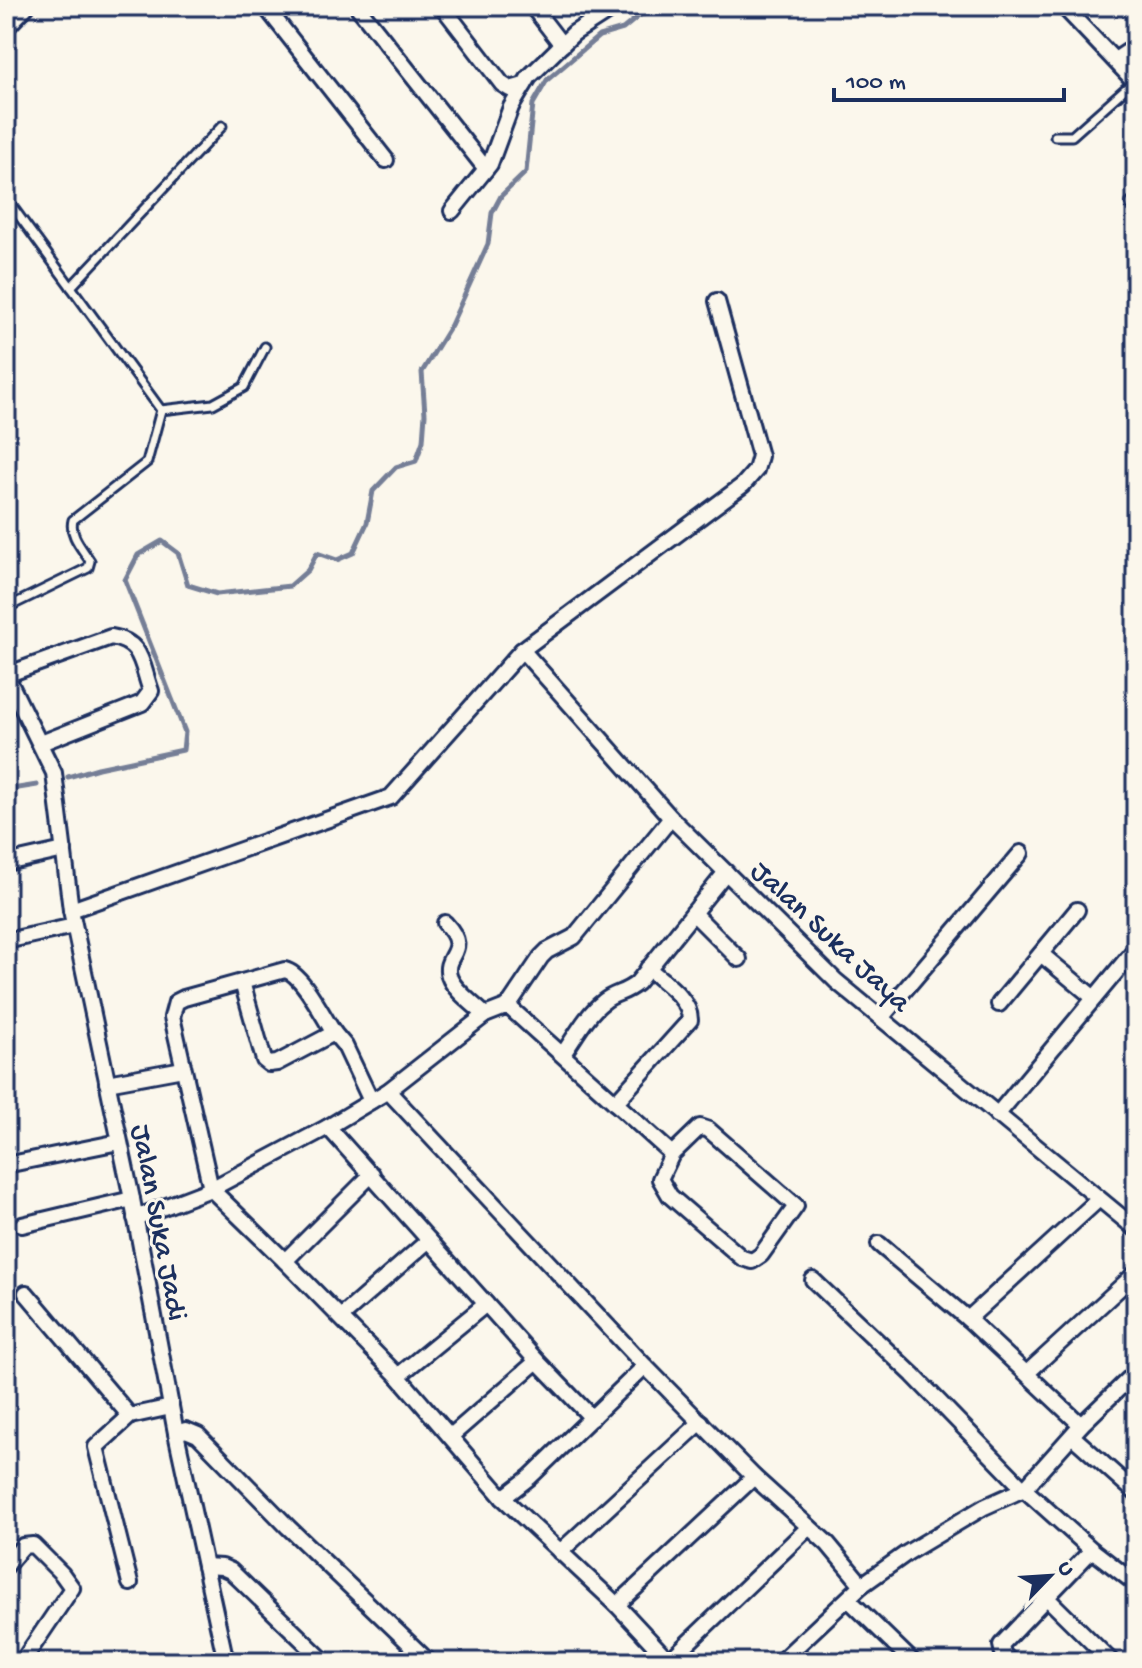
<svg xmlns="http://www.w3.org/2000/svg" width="1142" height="1668" viewBox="0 0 1142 1668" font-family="'Gochi Hand',sans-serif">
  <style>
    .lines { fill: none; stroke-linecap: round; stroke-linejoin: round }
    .stream { stroke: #747e96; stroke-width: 5 }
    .service-casing { stroke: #1b2f5e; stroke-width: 13 }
    .minor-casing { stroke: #1b2f5e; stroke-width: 20 }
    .service { stroke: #fbf7ec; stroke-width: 7 }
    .minor { stroke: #fbf7ec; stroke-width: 14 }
    .labels { text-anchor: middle; stroke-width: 6; stroke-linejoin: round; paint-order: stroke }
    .street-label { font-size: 30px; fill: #1b2f5e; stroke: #fbf7ec }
  </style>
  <rect width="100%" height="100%" fill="#fbf7ec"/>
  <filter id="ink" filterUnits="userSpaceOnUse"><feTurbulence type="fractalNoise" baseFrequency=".0125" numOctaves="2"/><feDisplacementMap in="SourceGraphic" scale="16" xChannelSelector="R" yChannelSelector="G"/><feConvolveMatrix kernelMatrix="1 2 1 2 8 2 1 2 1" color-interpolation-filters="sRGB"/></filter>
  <g filter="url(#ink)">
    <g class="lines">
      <!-- stream -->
      <g class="stream">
        <polyline points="68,777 98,768 183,750 185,732 125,580 138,555 162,541 178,553 188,585 217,594 290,586 308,570 317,553 337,560 353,553 367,523 373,491 396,467 416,461 423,441 425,414 422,372 451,325 488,244 492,213 501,196 526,172 533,104 547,80 599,36 623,29 640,15 670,6"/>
        <polyline points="6,790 37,785"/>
      </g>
      <!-- service casing -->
      <g class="service-casing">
        <g id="service">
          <polyline points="1055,136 1072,136 1134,81"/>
          <polyline points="6,198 161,410 213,404 244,387 265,347"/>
          <polyline points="71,287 222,126"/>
          <path d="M6 608 88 568 90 561C82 548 69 535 73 520L147 462 161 410"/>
        </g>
      </g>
      <!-- minor casing -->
      <g class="minor-casing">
        <g id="minor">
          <polyline points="265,6 386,160"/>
          <polyline points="357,6 486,169"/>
          <polyline points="442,6 502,84 510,89 524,85"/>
          <polyline points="532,6 562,45"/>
          <polyline points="1063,6 1136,83"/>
          <polyline points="6,28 27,6"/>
          <polyline points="1115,60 1136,46"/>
          <polyline points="1134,204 1136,203"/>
          <polyline points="452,211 490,164 511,107 529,77 574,33 616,6"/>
          <polyline points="522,650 671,818 836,981 1136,1229"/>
          <polyline points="6,675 54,773 71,910 132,1199 176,1433 226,1662"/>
          <path d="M6 675 111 637C143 642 141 664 151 691L142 703 41 743"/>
          <polyline points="6,863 64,850"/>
          <polyline points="71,910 391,797 522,650 743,485 756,470 760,456 717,301"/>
          <polyline points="693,913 739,959"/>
          <path d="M445 923C472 952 442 954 449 976 454 991 475 1005 485 1015"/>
          <polyline points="6,941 74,926"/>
          <polyline points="1041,954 1094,998"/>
          <polyline points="242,982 264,1060 269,1064 277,1063 334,1033 345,1046 371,1101"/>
          <polyline points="999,1004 1077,910"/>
          <polyline points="508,1006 541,957 547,951 574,937 671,818"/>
          <polyline points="881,1018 1021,853"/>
          <path d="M334 1033C323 1017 303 974 285 970L184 998 176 1002 172 1017 211 1189 285 1261 398 1376 503 1498"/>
          <path d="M563 1054C575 1037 587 1014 603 1002 615 992 624 994 637 983L726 872"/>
          <polyline points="107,1083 183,1069"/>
          <polyline points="388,1091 645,1366 754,1477 828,1544 862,1585 780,1662"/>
          <path d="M615 1103 690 1020C690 998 663 982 648 968"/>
          <polyline points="997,1115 1136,948"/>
          <polyline points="328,1127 537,1361 592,1418"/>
          <polyline points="6,1165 119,1142"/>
          <polyline points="135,1218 211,1189 328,1127 388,1091 485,1015 508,1006 672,1154 700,1127 709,1130 796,1206 761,1255 752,1261 742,1258 670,1196 660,1179 672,1154"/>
          <polyline points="22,1225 132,1199"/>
          <polyline points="879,1244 968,1319 1081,1425"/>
          <polyline points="285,1261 372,1174"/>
          <polyline points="813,1280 913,1375 1024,1489 1092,1550 1136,1584"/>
          <polyline points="26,1293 130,1416"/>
          <polyline points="341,1317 429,1240"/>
          <polyline points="968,1319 1099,1199"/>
          <polyline points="645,1366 530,1477 503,1498 617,1605 670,1662"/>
          <polyline points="1027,1373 1136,1273"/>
          <polyline points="398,1376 486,1304"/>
          <polyline points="176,1433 186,1430 198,1435 288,1527 429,1662"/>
          <polyline points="451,1436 537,1361"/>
          <polyline points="1072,1436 1136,1493"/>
          <polyline points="560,1552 701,1422"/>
          <polyline points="6,1566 23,1546 33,1545 62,1574 72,1588 22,1662"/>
          <polyline points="205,1566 222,1567 231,1571 325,1662"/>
          <polyline points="130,1583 96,1447 130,1416 171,1407"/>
          <polyline points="862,1585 907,1553 984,1507 1024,1489 1081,1425 1136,1372"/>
          <polyline points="1046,1597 1112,1662"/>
          <polyline points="848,1599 913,1662"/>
          <polyline points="617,1605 754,1477"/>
          <polyline points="669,1661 809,1527"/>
          <polyline points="1011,1662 1003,1654 1001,1645 1092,1550"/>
        </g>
      </g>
      <!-- service -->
      <use href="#service" class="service"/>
      <!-- minor -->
      <use href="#minor" class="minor"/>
    </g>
  </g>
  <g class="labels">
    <!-- street labels -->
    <g class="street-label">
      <text transform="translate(832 935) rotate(43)" y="10">Jalan Suka Jaya</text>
      <text transform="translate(161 1222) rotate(79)" y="10">Jalan Suka Jadi</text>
    </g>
  </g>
  <!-- margin -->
  <rect width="1142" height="1668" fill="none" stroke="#fbf7ec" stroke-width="32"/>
  <rect x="16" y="16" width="1110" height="1636" fill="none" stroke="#1b2f5e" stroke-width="3" filter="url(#ink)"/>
  <!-- north arrow -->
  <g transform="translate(1050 1576) rotate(65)" stroke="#fbf7ec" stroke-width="6" paint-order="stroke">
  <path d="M0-6L14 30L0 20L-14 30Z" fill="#1b2f5e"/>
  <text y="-12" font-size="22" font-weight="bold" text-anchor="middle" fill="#1b2f5e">U</text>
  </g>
  <!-- scale -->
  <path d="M834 88v12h230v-12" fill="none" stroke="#1b2f5e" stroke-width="4"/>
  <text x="846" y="88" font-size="24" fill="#1b2f5e" stroke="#fbf7ec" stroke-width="6" paint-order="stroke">100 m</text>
</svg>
